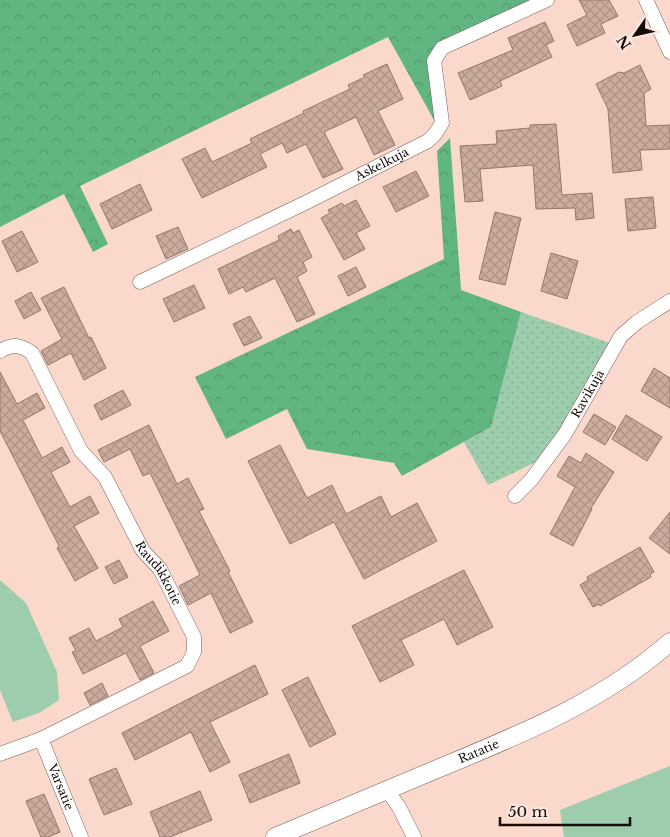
<svg xmlns="http://www.w3.org/2000/svg" width="670" height="837" viewBox="0 0 670 837" font-family="'Libre Baskerville',serif">
  <style>
    .grass { fill: url(#grass-dots) }
    .forest { fill: url(#forest-crowns) }
    .green { fill: #9dcdac }
    .building { fill: url(#building-cross-hatch); stroke: #95776b }
    .lines { fill: none; stroke-linecap: round; stroke-linejoin: round }
    .minor-casing { stroke: #7d5f54; stroke-width: 15 }
    .tertiary-casing { stroke: #7d5f54; stroke-width: 19 }
    .minor { stroke: #fff; stroke-width: 14 }
    .tertiary { stroke: #fff; stroke-width: 18 }
    .labels { text-anchor: middle; stroke-width: 4.5; stroke-linejoin: round; paint-order: stroke }
    .street-label { font-size: 12px; fill: #170c08; stroke: #fde8e1 }
  </style>
  <defs>
    <pattern id="grass-dots" width="8" height="8" patternUnits="userSpaceOnUse" patternTransform="scale(1.25)"><rect width="8" height="8" fill="#9dcdac"/><path d="M2 2h.1M6 6h.1" fill="none" stroke="#86af92" stroke-width="1.8" stroke-linecap="round"/></pattern>
    <pattern id="forest-crowns" width="20" height="18" patternUnits="userSpaceOnUse" patternTransform="scale(1.25)"><rect width="20" height="18" fill="#60b580"/><path d="M2 6a3 3 0 1 1 6 0M12 15a3 3 0 1 1 6 0" fill="none" stroke="#539a6d"/></pattern>
    <pattern id="building-cross-hatch" width="8" height="8" patternUnits="userSpaceOnUse" patternTransform="scale(1.25)"><rect width="8" height="8" fill="#ccac9f"/><path d="M0 0l8 8M0 8l8-8" fill="none" stroke="#ae9387"/></pattern>
  </defs>
  <rect width="100%" height="100%" fill="#fad8cb"/>
  <!-- grass -->
  <polygon class="grass" points="521,312 610,343 560,431 538,461 488,485 464,442 491,427"/>
  <!-- forest -->
  <g class="forest">
    <polygon points="0,0 544,0 432,51 440,116 434,120 388,37 80,186 108,244 93,252 64,194 0,227"/>
    <polygon points="450,138 461,290 521,312 491,427 402,476 394,463 307,449 287,409 226,439 195,377 444,259 437,151"/>
  </g>
  <!-- green -->
  <g class="green">
    <polygon points="0,580 26,603 57,672 59,700 39,713 13,722 0,690"/>
    <polygon points="670,766 670,837 564,837 560,810"/>
  </g>
  <!-- building -->
  <g class="building">
    <polygon points="579,0 609,0 618,16 601,24 605,33 577,46 567,25 587,15"/>
    <polygon points="545,22 554,41 546,45 552,57 500,81 502,86 470,100 458,73 513,50 508,38"/>
    <polygon points="387,64 403,99 378,111 395,145 374,155 356,117 324,132 343,169 323,178 306,144 287,153 282,143 260,154 267,167 202,198 182,159 205,148 212,162 252,143 250,139 304,113 303,111 350,89 348,85 365,77 363,75"/>
    <polygon points="640,65 651,89 644,93 646,126 670,125 670,149 640,150 642,170 613,173 608,109 596,84 619,72 624,73"/>
    <polygon points="556,124 562,195 592,193 594,218 576,220 575,208 536,209 533,165 480,169 483,201 465,202 460,146 497,144 496,131 530,128 530,125"/>
    <polygon points="416,171 429,196 396,212 383,187"/>
    <polygon points="140,184 152,210 112,229 100,204"/>
    <polygon points="653,197 656,228 628,231 625,199"/>
    <polygon points="356,200 370,226 356,233 365,249 344,260 321,218 330,213 328,210 342,203 344,206"/>
    <polygon points="495,212 521,218 505,285 479,279"/>
    <polygon points="178,227 188,249 166,259 156,236"/>
    <polygon points="291,229 293,233 299,230 312,257 303,262 307,271 297,277 315,314 297,322 275,278 246,292 243,287 229,294 218,269 279,240 278,236"/>
    <polygon points="22,231 38,262 17,272 2,241"/>
    <polygon points="551,253 578,261 567,299 541,291"/>
    <polygon points="356,267 366,287 348,296 338,276"/>
    <polygon points="194,285 205,308 174,322 163,299"/>
    <polygon points="64,287 89,338 91,337 106,368 84,380 71,353 48,365 41,351 62,339 41,298"/>
    <polygon points="31,292 41,310 24,319 15,301"/>
    <polygon points="250,316 262,338 244,346 233,324"/>
    <polygon points="654,368 670,378 670,408 641,391"/>
    <polygon points="0,372 17,404 37,393 45,408 23,420 42,458 62,447 70,462 51,472 70,507 90,496 99,513 74,526 98,568 75,581 57,548 59,546 0,431"/>
    <polygon points="123,390 131,405 101,420 94,405"/>
    <polygon points="594,414 616,427 605,445 583,432"/>
    <polygon points="626,415 662,437 647,461 612,439"/>
    <polygon points="149,425 177,484 188,478 204,509 199,511 230,571 228,572 253,622 230,633 211,593 188,605 179,586 200,575 150,473 143,476 130,449 104,462 98,450"/>
    <polygon points="280,445 307,498 332,485 346,514 381,496 391,517 417,503 437,541 364,579 334,522 290,544 248,461"/>
    <polygon points="586,453 614,472 591,508 592,509 573,546 550,534 575,487 557,476 569,456 581,463"/>
    <polygon points="670,512 670,554 649,538"/>
    <polygon points="640,547 654,572 650,574 651,577 600,606 599,604 593,607 580,585 588,580 587,577"/>
    <polygon points="119,560 128,577 114,584 105,567"/>
    <polygon points="464,570 493,627 457,645 444,619 401,640 414,665 380,682 352,626"/>
    <polygon points="153,601 169,631 140,646 154,673 140,680 126,653 83,674 72,652 76,651 69,638 89,628 96,641 123,627 119,619"/>
    <polygon points="255,665 268,694 210,722 230,762 210,772 191,732 135,760 122,733"/>
    <polygon points="308,677 336,734 310,747 282,690"/>
    <polygon points="102,683 108,696 90,705 84,693"/>
    <polygon points="289,754 300,783 250,803 239,775"/>
    <polygon points="116,768 132,804 104,815 89,779"/>
    <polygon points="200,791 212,820 170,837 160,837 150,812"/>
    <polygon points="44,794 60,832 48,837 41,837 26,801"/>
  </g>
  <g class="lines">
    <!-- minor casing -->
    <g class="minor-casing">
      <g id="minor">
        <polyline points="646,0 670,52"/>
        <path id="s1" d="M140 282 305 203 428 141 435 134 442 123 434 61 442 48 547 0"/>
        <path id="s2" d="M0 351C13 344 19 344 32 353L81 451 105 477 143 551 160 569 194 637V652L187 666 41 739 0 754"/>
        <path id="s3" d="M515 496 531 480 565 434 621 336 637 322 670 301"/>
        <path id="s4" d="M41 739 81 837"/>
        <polyline points="387,790 399,807 414,837"/>
      </g>
    </g>
    <!-- tertiary casing -->
    <g class="tertiary-casing">
      <g id="tertiary">
        <path id="s5" d="M275 837C322 817 370 797 418 777 506 740 598 706 670 642"/>
      </g>
    </g>
    <!-- minor -->
    <use href="#minor" class="minor"/>
    <!-- tertiary -->
    <use href="#tertiary" class="tertiary"/>
  </g>
  <g class="labels">
    <!-- street labels -->
    <g class="street-label">
      <text dy="4" stroke="none"><textPath href="#s1" startOffset="269">Askelkuja</textPath></text>
      <text dy="4" stroke="none"><textPath href="#s3" startOffset="126">Ravikuja</textPath></text>
      <text dy="4" stroke="none"><textPath href="#s2" startOffset="290">Raudikkotie</textPath></text>
      <text dy="4" stroke="none"><textPath href="#s5" startOffset="221">Ratatie</textPath></text>
      <text dy="4" stroke="none"><textPath href="#s4" startOffset="52">Varsatie</textPath></text>
    </g>
  </g>
  <!-- north arrow -->
  <g transform="translate(635 35) rotate(236)" stroke="#fde8e1" stroke-width="4" paint-order="stroke">
  <path d="M0-4L9 19L0 12L-9 19Z" fill="#170c08"/>
  <text y="-8" font-size="14" font-weight="bold" text-anchor="middle" fill="#170c08">N</text>
  </g>
  <!-- scale -->
  <path d="M500 817v8h130v-8" fill="none" stroke="#170c08" stroke-width="2.5"/>
  <text x="508" y="817" font-size="15" fill="#170c08" stroke="#fde8e1" stroke-width="4" paint-order="stroke">50 m</text>
</svg>
